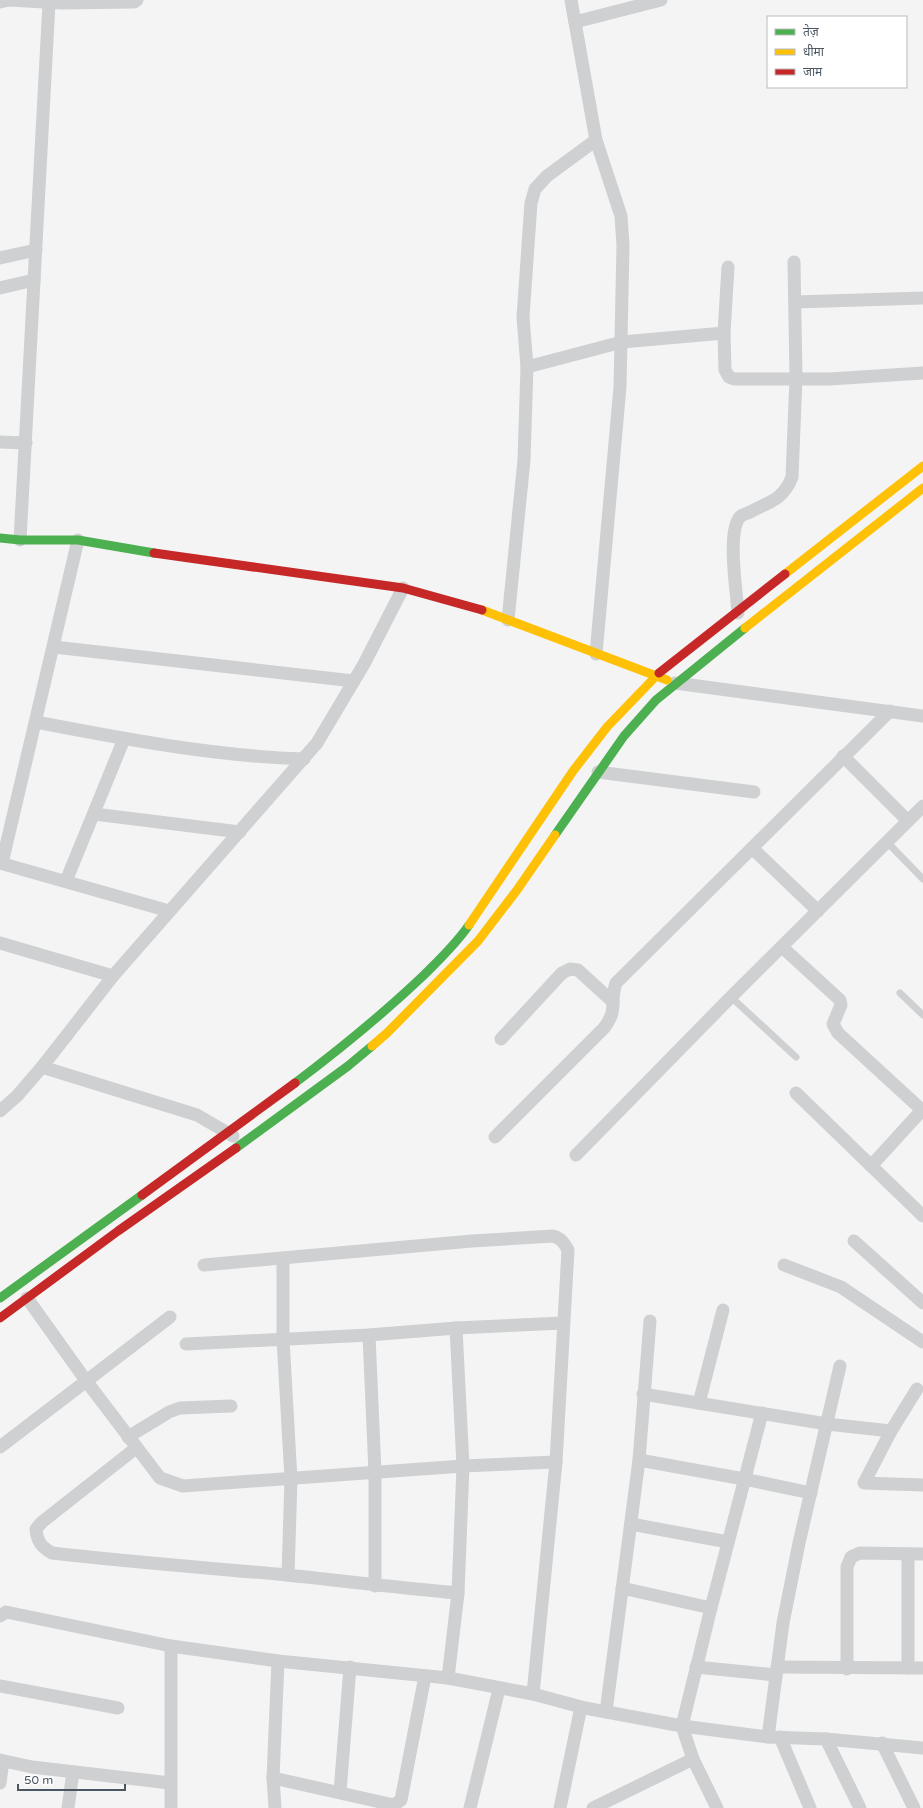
<svg xmlns="http://www.w3.org/2000/svg" width="923" height="1808" viewBox="0 0 923 1808" font-family="'Varela Round','Noto Sans Devanagari',sans-serif">
  <style>
    .lines { fill: none; stroke-linecap: round; stroke-linejoin: round }
    .lane { stroke: #ced0d2; stroke-width: 7 }
    .street { stroke: #ced0d2; stroke-width: 13 }
    .fast { stroke: #4caf50; stroke-width: 9 }
    .slow { stroke: #ffc107; stroke-width: 9 }
    .jam { stroke: #c62828; stroke-width: 9 }
  </style>
  <rect width="100%" height="100%" fill="#f4f4f4"/>
  <g class="lines">
    <!-- lane -->
    <g class="lane">
      <polyline points="887,842 923,879"/>
      <polyline points="900,993 923,1015"/>
      <polyline points="731,997 796,1057"/>
    </g>
    <!-- street -->
    <g class="street">
      <polyline points="571,0 596,140 621,216 623,245 620,387 596,654"/>
      <polyline points="0,2 9,0 62,3 134,2 137,0"/>
      <polyline points="575,22 661,0"/>
      <polyline points="0,258 36,250"/>
      <polyline points="728,267 724,333 725,370 729,377 734,379 830,379 923,373"/>
      <polyline points="0,288 34,280"/>
      <polyline points="795,302 923,298"/>
      <polyline points="527,367 622,342 724,333"/>
      <polyline points="0,442 26,443"/>
      <polyline points="20,540 49,3"/>
      <path d="M738 613C737 593 726 529 741 516 744 514 749 513 752 511 772 501 784 498 792 477L796 378 794 262"/>
      <polyline points="508,620 524,460 527,367 523,317 531,203 535,189 547,176 596,140"/>
      <polyline points="54,647 354,681"/>
      <polyline points="675,683 923,716"/>
      <path d="M36 722C124 739 214 756 304 759"/>
      <polyline points="843,756 908,821"/>
      <polyline points="598,772 754,792"/>
      <polyline points="94,814 240,832"/>
      <polyline points="752,848 818,911"/>
      <polyline points="0,863 169,911"/>
      <polyline points="2,863 78,540"/>
      <polyline points="66,881 124,739"/>
      <polyline points="0,943 113,976"/>
      <polyline points="782,947 840,1000 841,1005 833,1024 838,1033 923,1111"/>
      <polyline points="501,1039 562,973 570,969 578,970 613,1002"/>
      <polyline points="42,1067 197,1115 233,1136"/>
      <polyline points="796,1093 923,1216"/>
      <polyline points="0,1111 17,1096 42,1067 113,976 317,743 364,664 403,588"/>
      <path d="M495 1137 604 1028C619 1008 609 1003 616 983L890 711"/>
      <polyline points="576,1155 724,1004 923,806"/>
      <polyline points="871,1166 923,1109"/>
      <polyline points="854,1241 923,1303"/>
      <polyline points="283,1258 283,1339 291,1479 288,1575"/>
      <path d="M204 1265 472 1241 553 1236C561 1238 564 1243 568 1250L556 1462 533 1694"/>
      <polyline points="784,1265 841,1287 923,1342"/>
      <polyline points="27,1298 87,1382 160,1478 183,1486 463,1466 556,1462"/>
      <polyline points="369,1335 375,1473 375,1586"/>
      <polyline points="186,1344 369,1335 456,1328 563,1323"/>
      <polyline points="917,1389 891,1431 864,1483 923,1485"/>
      <polyline points="643,1394 827,1424 891,1431"/>
      <polyline points="699,1403 723,1310"/>
      <polyline points="128,1437 169,1412 180,1408 231,1406"/>
      <polyline points="0,1447 170,1317"/>
      <path d="M136 1448 42 1522 36 1529C37 1541 41 1547 52 1553 130 1562 209 1568 287 1575 344 1581 401 1588 458 1593"/>
      <polyline points="639,1460 744,1479 811,1493"/>
      <polyline points="631,1524 728,1542"/>
      <polyline points="622,1588 711,1608"/>
      <polyline points="0,1616 6,1612 171,1646 278,1661 448,1678 533,1694 585,1708 682,1726 768,1737 826,1739 923,1748"/>
      <polyline points="696,1667 776,1675"/>
      <polyline points="777,1667 923,1668"/>
      <polyline points="908,1668 908,1554"/>
      <polyline points="847,1669 847,1567 851,1557 860,1553 923,1554"/>
      <polyline points="448,1678 458,1593 463,1466 456,1328"/>
      <polyline points="0,1686 118,1708"/>
      <polyline points="606,1712 639,1460 650,1321"/>
      <polyline points="768,1737 783,1623 799,1543 840,1366"/>
      <polyline points="780,1737 810,1808"/>
      <polyline points="826,1739 860,1808"/>
      <polyline points="882,1743 914,1808"/>
      <polyline points="0,1760 32,1767 170,1783"/>
      <polyline points="273,1778 394,1805 401,1800 425,1676"/>
      <polyline points="0,1783 3,1761"/>
      <polyline points="340,1792 350,1667"/>
      <polyline points="68,1808 73,1772"/>
      <polyline points="171,1808 171,1646"/>
      <polyline points="275,1808 273,1778 278,1661"/>
      <polyline points="470,1808 499,1689"/>
      <polyline points="560,1808 581,1707"/>
      <polyline points="593,1808 693,1759"/>
      <polyline points="717,1808 693,1759 682,1726 711,1608 762,1413"/>
    </g>
    <!-- fast -->
    <g class="fast">
      <polyline points="0,538 20,540 78,540 154,553"/>
      <polyline points="555,835 624,736 656,700 745,628"/>
      <path d="M295 1083C340 1049 383 1014 424 975 440 959 456 944 469 925"/>
      <polyline points="236,1148 348,1066 372,1046"/>
      <polyline points="0,1298 142,1195"/>
    </g>
    <!-- slow -->
    <g class="slow">
      <polyline points="785,574 923,466"/>
      <polyline points="482,610 667,680"/>
      <polyline points="745,628 923,488"/>
      <polyline points="469,925 573,771 607,727 659,673"/>
      <polyline points="372,1046 387,1033 478,941 517,890 555,835"/>
    </g>
    <!-- jam -->
    <g class="jam">
      <polyline points="154,553 403,588 482,610"/>
      <polyline points="659,673 785,574"/>
      <polyline points="142,1195 295,1083"/>
      <polyline points="0,1318 118,1231 236,1148"/>
    </g>
  </g>
  <!-- legend -->
  <rect x="767" y="16" width="140" height="72" fill="#ffffff" stroke="#b7bbc0"/>
  <rect x="775" y="29" width="20" height="6" fill="#4caf50" stroke="#b7bbc0"/>
  <text x="803" y="36" font-size="12" fill="#4a5661">तेज़</text>
  <rect x="775" y="49" width="20" height="6" fill="#ffc107" stroke="#b7bbc0"/>
  <text x="803" y="56" font-size="12" fill="#4a5661">धीमा</text>
  <rect x="775" y="69" width="20" height="6" fill="#c62828" stroke="#b7bbc0"/>
  <text x="803" y="76" font-size="12" fill="#4a5661">जाम</text>
  <!-- scale -->
  <path d="M18 1784v6h107v-6" fill="none" stroke="#4a5661" stroke-width="2"/>
  <text x="24" y="1784" font-size="12" fill="#4a5661" stroke="#ffffff" stroke-width="3" paint-order="stroke">50 m</text>
</svg>
